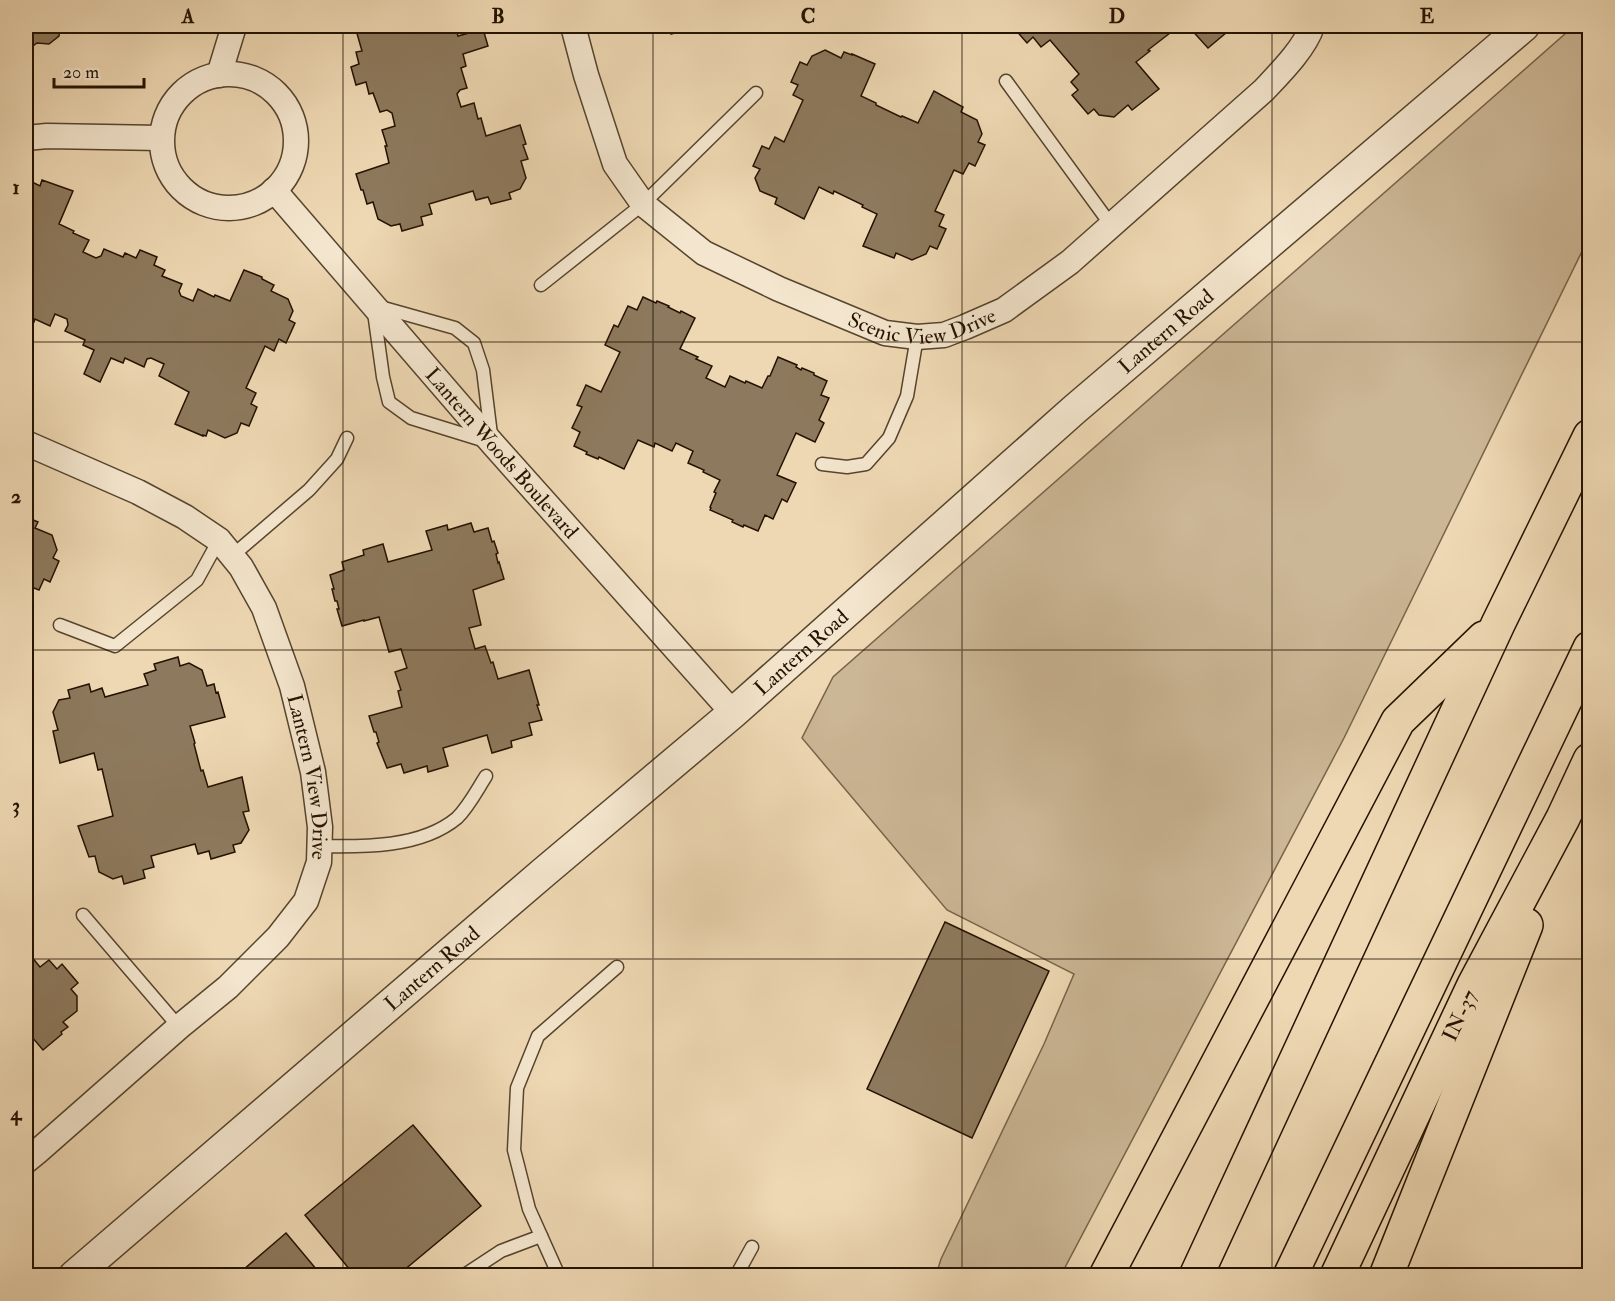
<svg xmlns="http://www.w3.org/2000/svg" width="1615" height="1301" viewBox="0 0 1615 1301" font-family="'IM FELL Double Pica',serif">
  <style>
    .green { fill: #cbb695; stroke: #77644a; stroke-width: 1.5 }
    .building { fill: #8d795d; stroke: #231200; stroke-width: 1.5 }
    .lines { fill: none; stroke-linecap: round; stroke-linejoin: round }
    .service-casing { stroke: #56442d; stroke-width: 15 }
    .minor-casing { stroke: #56442d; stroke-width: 27 }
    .tertiary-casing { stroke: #56442d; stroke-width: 33 }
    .motorway-casing { stroke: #231200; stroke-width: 36 }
    .service { stroke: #f4e6ce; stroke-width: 12 }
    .minor { stroke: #f4e6ce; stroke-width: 24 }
    .tertiary { stroke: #f4e6ce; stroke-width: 30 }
    .motorway { stroke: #eed8b3; stroke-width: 33 }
    .grid { fill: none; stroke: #231200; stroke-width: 1.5; stroke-opacity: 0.55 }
    .labels { text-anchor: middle; stroke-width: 6; stroke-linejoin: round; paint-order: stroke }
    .street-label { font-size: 21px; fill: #231200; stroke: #f4e6ce }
    .neatline { fill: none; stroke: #231200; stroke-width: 2 }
    .grid-label { font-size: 20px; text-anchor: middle; font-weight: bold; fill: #231200 }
  </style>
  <rect width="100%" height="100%" fill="#eed8b3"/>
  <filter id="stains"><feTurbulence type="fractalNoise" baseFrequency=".00333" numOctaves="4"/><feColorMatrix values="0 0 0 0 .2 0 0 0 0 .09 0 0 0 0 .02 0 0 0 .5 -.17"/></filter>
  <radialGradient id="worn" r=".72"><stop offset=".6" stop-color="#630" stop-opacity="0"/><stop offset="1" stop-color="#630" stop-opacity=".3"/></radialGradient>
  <!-- green -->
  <polygon class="green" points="1574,26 1589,26 1589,237 1344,738 1061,1275 936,1275 941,1259 1044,1044 1074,974 947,910 802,738 833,677"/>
  <!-- building -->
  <g class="building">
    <polygon points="26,26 60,26 59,36 49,44 37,43 26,51"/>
    <polygon points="365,26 455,26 458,36 483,29 488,46 463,54 466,66 461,68 467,88 460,90 457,94 461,107 474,103 478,119 481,118 486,136 520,125 526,144 523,145 528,159 521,161 526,178 520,189 509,193 511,199 491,204 488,197 476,200 473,191 429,204 432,214 421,217 423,225 402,231 400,224 391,226 378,219 373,202 367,204 363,190 361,190 356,174 389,163 385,146 387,146 382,130 395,126 392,113 387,110 380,112 373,93 369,94 366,82 356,85 351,67 359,64 356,52 362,51 356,30 363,28"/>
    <polygon points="653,26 692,26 693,28 671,34 669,27 661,29"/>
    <polygon points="1014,26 1179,26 1148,50 1150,51 1136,62 1159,89 1132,110 1128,105 1114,117 1099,115 1094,109 1088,114 1072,95 1078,90 1071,82 1079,74 1050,40 1041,47 1033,37 1027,43 1013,27"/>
    <polygon points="1188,26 1231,26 1226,30 1227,32 1208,48"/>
    <polygon points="825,50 841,58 844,52 852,55 852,54 875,64 861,96 876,103 876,105 901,117 902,116 918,123 934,91 963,107 961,112 977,120 982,134 978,142 985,145 975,166 969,163 963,174 954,170 935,211 944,215 939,226 946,229 937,249 930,246 926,254 912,260 896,253 894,258 863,246 877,214 862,207 863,205 834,191 833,194 819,187 804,219 775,204 777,198 760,191 755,178 760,169 753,166 762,146 769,149 775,137 784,142 803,100 793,95 798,85 791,82 800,62 807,65 812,56"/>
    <polygon points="26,179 40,186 42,180 73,191 59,224 74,231 73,233 89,240 83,252 96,258 101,256 104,249 123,257 125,253 136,258 140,250 157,257 154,265 165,270 162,276 182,284 179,291 181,296 193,301 198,289 214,297 215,295 230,301 244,270 262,277 262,279 274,285 271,291 288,299 293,311 289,320 295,323 286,343 279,339 274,351 265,346 246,388 256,393 251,404 257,407 249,426 241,423 237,433 225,438 208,430 206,436 203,435 203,436 175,424 189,392 159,376 164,364 151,358 147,359 144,367 125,358 123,363 111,358 100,382 84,374 94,350 83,345 85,340 65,331 68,325 67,319 55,314 50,326 35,319 34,322 26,318"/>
    <polygon points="643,297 656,303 657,301 669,306 668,307 680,313 681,311 695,318 680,349 698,357 696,359 712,366 706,378 725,387 730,376 745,383 746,381 762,388 768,376 770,376 778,357 797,365 796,367 801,370 802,368 814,373 814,375 827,381 821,395 829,398 819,420 824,423 815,442 796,433 777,475 796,483 787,502 782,499 773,519 765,515 758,531 744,525 743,527 732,522 733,520 710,510 711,508 710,507 716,493 714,492 720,480 703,472 704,470 688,463 693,451 676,443 672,451 655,443 654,447 638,440 624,469 599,457 598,459 586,454 587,452 574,446 580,432 572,428 582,407 577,405 586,385 601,392 620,352 605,345 614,325 618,327 628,306 637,310"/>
    <polygon points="26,517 38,522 35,528 52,535 57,550 53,558 59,561 50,582 44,579 39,590 29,586 26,594"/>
    <polygon points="471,523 474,532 488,528 492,542 494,541 498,553 496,554 498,563 499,562 504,579 473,590 481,625 469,628 475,649 485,646 491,663 493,662 498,679 529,670 539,705 537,705 542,720 529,723 532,735 511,741 512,747 492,753 487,735 443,748 448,766 428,772 427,766 404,773 401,764 387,768 377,743 379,742 376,732 374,732 369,716 402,707 398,691 401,690 395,672 407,668 401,649 389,652 379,617 364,621 364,620 342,626 337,609 339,609 337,601 335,601 332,589 334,589 330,575 344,570 342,562 364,555 363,550 383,544 388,562 432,550 426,531 447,525 448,530"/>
    <polygon points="178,657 180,666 189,663 202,670 207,686 214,684 216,693 218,692 225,717 190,726 195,743 194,744 201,771 203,770 208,787 242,777 249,811 243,812 249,830 241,843 233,845 235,852 211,859 209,851 198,854 195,844 151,856 154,867 143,870 145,878 124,884 122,876 113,879 99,872 95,856 89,857 78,826 113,816 102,769 98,770 94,753 60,763 53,731 58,730 53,712 59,700 70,698 68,690 89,684 91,692 102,688 105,697 148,685 144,674 156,670 154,664"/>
    <polygon points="945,922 1049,971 972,1138 867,1089"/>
    <polygon points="26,950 40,967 49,960 57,969 62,964 78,983 71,989 77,996 77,1011 63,1022 68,1027 61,1032 62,1034 43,1050 26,1030"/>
    <polygon points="413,1125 481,1206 397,1276 355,1276 305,1215"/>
    <polygon points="286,1233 322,1276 236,1276"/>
  </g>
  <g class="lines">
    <!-- service casing -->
    <g class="service-casing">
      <g id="service">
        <polyline points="1006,81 1111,225"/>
        <polyline points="541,285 643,204 756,93"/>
        <polygon points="373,305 455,328 474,343 483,370 492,443 411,418 389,402 383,377"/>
        <polyline points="822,464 847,467 866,464 889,438 907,396 917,337"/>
        <polyline points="232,556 309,490 337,459 347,438"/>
        <polyline points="60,625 115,646 197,580 219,540"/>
        <path d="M319 846C363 847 421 848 457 818 469 806 477 790 486 776"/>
        <polyline points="83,915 179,1027"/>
        <polyline points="463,1276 501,1251 541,1236"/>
        <polyline points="559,1276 529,1209 514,1150 517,1088 538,1036 617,967"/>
        <polyline points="736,1276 752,1247"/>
      </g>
    </g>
    <!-- minor casing -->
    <g class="minor-casing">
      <g id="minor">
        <path id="s1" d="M573 26 586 75 615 164 643 204 704 253 779 289 885 333 917 337 944 335 965 327 1004 310 1070 262 1264 90C1280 73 1305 48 1312 26"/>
        <circle cx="229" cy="141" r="67"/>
        <polyline points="219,75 234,26"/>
        <polyline points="26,138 47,136 161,138"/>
        <path id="s2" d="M274 190 492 443 733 713"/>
        <path id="s3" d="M26 443 138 492 185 517 219 540 241 567 264 608 292 686 313 772 320 827 319 862 306 901 278 937 228 987 179 1027 37 1152 26 1161"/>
      </g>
    </g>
    <!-- tertiary casing -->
    <g class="tertiary-casing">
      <g id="tertiary">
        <path id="s4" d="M74 1276 543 873 733 713 1075 409 1524 26"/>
      </g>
    </g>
    <!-- motorway casing -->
    <g class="motorway-casing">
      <g id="motorway">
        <polyline points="1106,1276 1398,721 1484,638"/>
        <polyline points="1196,1276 1498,624 1590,436"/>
        <polyline points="1290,1276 1590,648"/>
        <path id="s5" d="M1337 1276 1474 985 1563 818 1590 760"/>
        <polyline points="1386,1276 1526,925"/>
      </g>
    </g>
    <!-- service -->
    <use href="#service" class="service"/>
    <!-- minor -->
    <use href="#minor" class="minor"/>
    <!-- tertiary -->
    <use href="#tertiary" class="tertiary"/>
    <!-- motorway -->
    <use href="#motorway" class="motorway"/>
  </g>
  <!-- grid -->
  <path class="grid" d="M343 26V1276M653 26V1276M962 26V1276M1272 26V1276M26 342H1590M26 650H1590M26 959H1590"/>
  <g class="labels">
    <!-- street labels -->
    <g class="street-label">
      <text dy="7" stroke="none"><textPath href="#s1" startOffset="507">Scenic View Drive</textPath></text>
      <text dy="7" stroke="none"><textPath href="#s4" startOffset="1444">Lantern Road</textPath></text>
      <text dy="7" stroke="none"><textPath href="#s2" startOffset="348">Lantern Woods Boulevard</textPath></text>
      <text dy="7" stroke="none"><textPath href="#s4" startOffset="958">Lantern Road</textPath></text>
      <text dy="7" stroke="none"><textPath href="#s3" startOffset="474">Lantern View Drive</textPath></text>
      <text dy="7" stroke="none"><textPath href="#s4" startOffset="472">Lantern Road</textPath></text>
      <text dy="7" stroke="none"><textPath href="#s5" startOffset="288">IN-37</textPath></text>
    </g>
  </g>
  <!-- margin -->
  <rect width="1615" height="1301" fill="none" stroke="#eed8b3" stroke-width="66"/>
  <!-- scale -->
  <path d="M54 78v9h90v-9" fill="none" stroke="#231200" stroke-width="3"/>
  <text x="63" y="78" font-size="18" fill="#231200" stroke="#f4e6ce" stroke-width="4.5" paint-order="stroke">20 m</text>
  <rect x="33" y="33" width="1549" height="1235" class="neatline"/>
  <g class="grid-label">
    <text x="188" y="23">A</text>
    <text x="498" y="23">B</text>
    <text x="808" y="23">C</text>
    <text x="1117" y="23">D</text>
    <text x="1427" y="23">E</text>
    <text x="16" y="194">1</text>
    <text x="16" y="503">2</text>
    <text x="16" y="812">3</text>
    <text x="16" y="1120">4</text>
  </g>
  <rect width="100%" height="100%" filter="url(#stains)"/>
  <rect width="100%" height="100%" fill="url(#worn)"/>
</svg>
